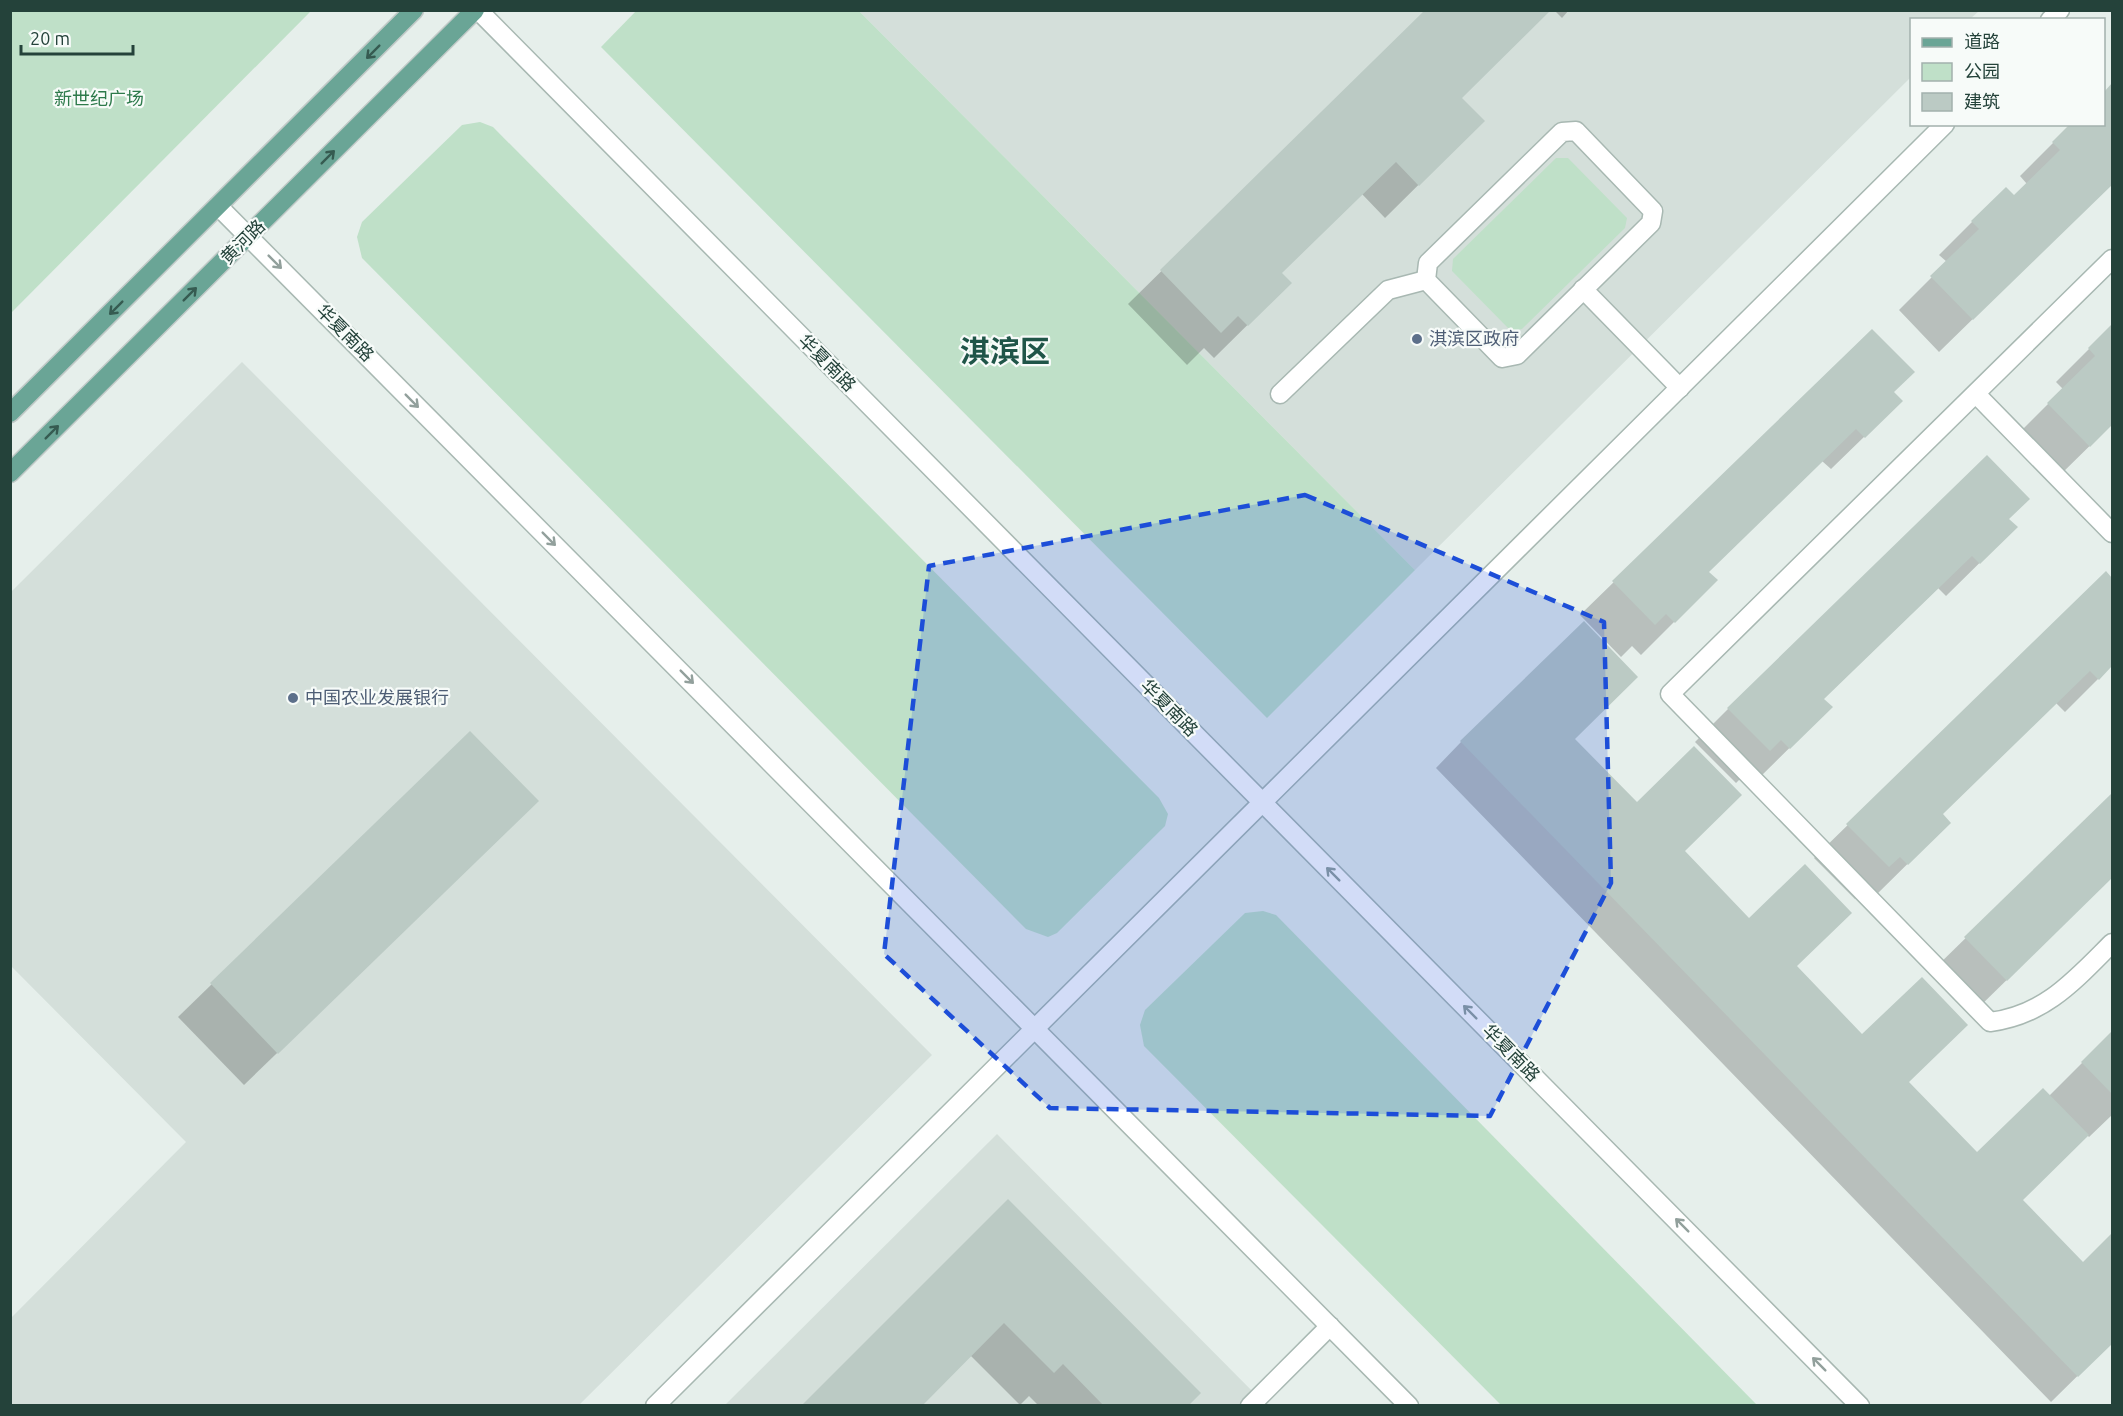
<svg xmlns="http://www.w3.org/2000/svg" width="2123" height="1416" viewBox="0 0 2123 1416" font-family="Ubuntu,'Noto Sans SC',sans-serif">
  <style>
    .built { fill: #d4dfda }
    .green { fill: #bfe0c8 }
    .shadow { fill: #0003 }
    .building { fill: #bbcac4 }
    .lines { fill: none; stroke-linecap: round; stroke-linejoin: round }
    .minor-casing { stroke: #a8b8b2; stroke-width: 21 }
    .major-casing { stroke: #c2cac8; stroke-width: 21 }
    .minor { stroke: #fff; stroke-width: 18 }
    .major { stroke: #6aa596; stroke-width: 18 }
    .oneway { stroke: #365b51 }
    .oneway2 { stroke: #92a09c }
    .marked { fill: #1d4ed8; fill-opacity: 0.2; stroke: #1d4ed8; stroke-width: 4.5; stroke-dasharray: 12 8; stroke-linejoin: round }
    .service-dot { fill: #5c6f8a; stroke: #f7fbf9; stroke-width: 2 }
    .labels { text-anchor: middle; stroke-width: 4.5; stroke-linejoin: round; paint-order: stroke }
    .park-label { font-size: 18px; fill: #2d7a4b; stroke: #f7fbf9 }
    .street-label { font-size: 18px; fill: #24423a; stroke: #f7fbf9 }
    .service-label { font-size: 18px; fill: #4e5e75; stroke: #f7fbf9; text-anchor: start }
    .town-label { font-size: 30px; font-weight: bold; fill: #1f5548; stroke: #f7fbf9 }
  </style>
  <rect width="100%" height="100%" fill="#e6efeb"/>
  <!-- built -->
  <g class="built">
    <polygon points="859,11 1979,11 1970,19 1912,20 1911,77 1415,570"/>
    <polygon points="242,362 932,1055 579,1405 11,1406 11,1318 186,1142 11,966 11,592"/>
    <polygon points="997,1134 1266,1405 724,1406"/>
  </g>
  <!-- green -->
  <g class="green">
    <polygon points="637,10 859,11 1415,570 1267,718 601,47"/>
    <polygon points="10,11 311,11 11,313 10,313"/>
    <polygon points="480,122 493,127 1159,798 1168,814 1165,826 1057,933 1048,937 1026,929 362,258 357,237 362,222 462,125"/>
    <polygon points="1556,158 1568,158 1627,218 1625,228 1522,329 1511,331 1452,271 1453,259"/>
    <polygon points="1263,911 1276,915 1757,1405 1501,1405 1144,1046 1140,1025 1145,1010 1245,913"/>
  </g>
  <!-- shadow -->
  <g class="shadow">
    <polygon points="1427,10 1460,98 1483,121 1385,218 1362,194 1281,273 1290,283 1214,358 1204,348 1187,365 1128,304"/>
    <polygon points="1554,10 1569,10 1562,18"/>
    <polygon points="2112,85 2112,183 1939,352 1899,310 1947,262 1939,255 1972,222 2014,197 2027,184 2020,176 2072,124 2104,124 2104,94"/>
    <polygon points="2112,326 2112,424 2056,479 2015,437 2063,389 2056,382"/>
    <polygon points="1872,331 1892,392 1901,401 1831,469 1822,461 1708,572 1716,580 1641,655 1632,646 1621,657 1580,615"/>
    <polygon points="2007,519 2016,527 1946,596 1938,588 1823,699 1831,707 1756,781 1747,772 1736,783 1695,742 1728,709"/>
    <polygon points="2106,573 2112,580 2112,665 2065,712 2056,703 1941,815 1949,823 1874,897 1866,888 1855,899 1814,858"/>
    <polygon points="470,733 504,834 244,1085 178,1017"/>
    <polygon points="1573,739 1977,1154 2049,1096 2112,1033 2112,1115 2089,1137 2087,1135 2021,1200 2083,1264 2112,1235 2112,1342 2051,1402 1436,768 1461,742"/>
    <polygon points="2112,795 2112,877 1973,1013 1932,971"/>
    <polygon points="1008,1201 1186,1406 1039,1406 1029,1396 1020,1405 970,1355"/>
  </g>
  <!-- building -->
  <g class="building">
    <polygon points="1425,10 1551,10 1462,98 1485,121 1419,186 1396,162 1282,273 1292,283 1248,326 1238,316 1221,333 1160,270"/>
    <polygon points="2112,83 2112,185 1973,320 1930,276 1979,229 1971,221 2006,187 2014,195 2060,150 2052,142 2070,124 2104,124 2104,92"/>
    <polygon points="2112,324 2112,425 2090,447 2047,403 2095,356 2088,348"/>
    <polygon points="1872,329 1915,372 1894,392 1903,401 1865,438 1856,429 1709,572 1718,580 1675,623 1666,614 1655,625 1612,581"/>
    <polygon points="1987,455 2030,499 2009,519 2018,527 1980,564 1972,556 1824,699 1833,707 1790,749 1781,740 1770,751 1727,708"/>
    <polygon points="2106,571 2112,578 2112,666 2099,680 2090,671 1943,814 1951,823 1908,865 1900,857 1889,867 1846,824"/>
    <polygon points="1584,621 1638,677 1575,739 1637,802 1694,746 1742,795 1685,851 1749,918 1805,864 1852,913 1797,966 1862,1034 1922,977 1968,1025 1909,1082 1977,1152 2043,1088 2089,1135 2023,1200 2083,1262 2112,1233 2112,1344 2078,1377 1460,741"/>
    <polygon points="470,731 539,801 278,1054 210,983"/>
    <polygon points="2112,793 2112,878 2007,981 1964,937"/>
    <polygon points="2112,1031 2112,1094 2081,1062"/>
    <polygon points="1008,1199 1201,1393 1188,1406 1104,1406 1063,1364 1054,1373 1004,1323 922,1406 801,1406"/>
  </g>
  <g class="lines">
    <!-- minor casing -->
    <g class="minor-casing">
      <g id="minor">
        <polyline points="478,10 1860,1406"/>
        <polyline points="2050,20 2060,10"/>
        <polygon points="1576,131 1653,211 1651,223 1517,355 1502,358 1426,280 1428,263 1562,132"/>
        <polyline points="218,206 1409,1406"/>
        <path d="M2112 259 1670 694 1990 1022C2045 1015 2075 980 2112 943"/>
        <polyline points="1583,289 1680,388"/>
        <polyline points="1280,394 1388,290 1426,280"/>
        <polyline points="1976,394 2112,533"/>
        <polyline points="655,1406 1945,124"/>
        <polyline points="1250,1406 1330,1326"/>
      </g>
    </g>
    <!-- major casing -->
    <g class="major-casing">
      <g id="major">
        <polyline points="10,413 414,10"/>
        <polyline points="10,473 475,10"/>
      </g>
    </g>
    <!-- minor -->
    <use href="#minor" class="minor"/>
    <!-- major -->
    <use href="#major" class="major"/>
  </g>
  <!-- one-way arrows -->
  <defs><path id="oneway-shaft" d="M-6 0H5M1.5-3L5.5 0L1.5 3" fill="none" stroke-width="1.6" stroke-linecap="round" stroke-linejoin="round" transform="scale(1.5)"/></defs>
  <g class="oneway">
    <use href="#oneway-shaft" transform="translate(373 52) rotate(135)"/>
    <use href="#oneway-shaft" transform="translate(328 157) rotate(-45)"/>
    <use href="#oneway-shaft" transform="translate(190 294) rotate(-45)"/>
    <use href="#oneway-shaft" transform="translate(116 308) rotate(135)"/>
    <use href="#oneway-shaft" transform="translate(52 432) rotate(-45)"/>
  </g>
  <g class="oneway2">
    <use href="#oneway-shaft" transform="translate(275 262) rotate(45)"/>
    <use href="#oneway-shaft" transform="translate(412 401) rotate(45)"/>
    <use href="#oneway-shaft" transform="translate(549 539) rotate(45)"/>
    <use href="#oneway-shaft" transform="translate(687 677) rotate(45)"/>
    <use href="#oneway-shaft" transform="translate(1333 874) rotate(-135)"/>
    <use href="#oneway-shaft" transform="translate(1470 1012) rotate(-135)"/>
    <use href="#oneway-shaft" transform="translate(1682 1225) rotate(-135)"/>
    <use href="#oneway-shaft" transform="translate(1819 1364) rotate(-135)"/>
  </g>
  <!-- marked area -->
  <path class="marked" d="M1305 495 1604 622 1611 883 1490 1116 1050 1108 884 954 929 566Z"/>
  <!-- markers -->
  <g class="service-dot">
    <circle cx="1417" cy="339" r="6"/>
    <circle cx="293" cy="698" r="6"/>
  </g>
  <g class="labels">
    <!-- park labels -->
    <g class="park-label">
      <text x="99" y="105">新世纪广场</text>
    </g>
    <!-- street labels -->
    <g class="street-label">
      <text transform="translate(243 242) rotate(-45)" y="6">黄河路</text>
      <text transform="translate(345 333) rotate(45)" y="6">华夏南路</text>
      <text transform="translate(827 363) rotate(45)" y="6">华夏南路</text>
      <text transform="translate(1169 708) rotate(45)" y="6">华夏南路</text>
      <text transform="translate(1511 1053) rotate(45)" y="6">华夏南路</text>
    </g>
    <!-- service labels -->
    <g class="service-label">
      <text x="1429" y="345">淇滨区政府</text>
      <text x="305" y="704">中国农业发展银行</text>
    </g>
    <!-- town labels -->
    <g class="town-label">
      <text x="1005" y="362">淇滨区</text>
    </g>
  </g>
  <!-- border -->
  <rect width="2123" height="1416" fill="none" stroke="#24423a" stroke-width="24"/>
  <!-- legend -->
  <rect x="1910" y="18" width="195" height="108" fill="#f7fbf9" stroke="#a3b1ad" stroke-width="1.5"/>
  <rect x="1922" y="38" width="30" height="9" fill="#6aa596" stroke="#a3b1ad" stroke-width="1.5"/>
  <text x="1964" y="48" font-size="18" fill="#24423a">道路</text>
  <rect x="1922" y="63" width="30" height="18" fill="#bfe0c8" stroke="#a3b1ad" stroke-width="1.5"/>
  <text x="1964" y="78" font-size="18" fill="#24423a">公园</text>
  <rect x="1922" y="93" width="30" height="18" fill="#bbcac4" stroke="#a3b1ad" stroke-width="1.5"/>
  <text x="1964" y="108" font-size="18" fill="#24423a">建筑</text>
  <!-- scale -->
  <path d="M21 45v9h112v-9" fill="none" stroke="#24423a" stroke-width="3"/>
  <text x="30" y="45" font-size="18" fill="#24423a" stroke="#f7fbf9" stroke-width="4.5" paint-order="stroke">20 m</text>
</svg>
